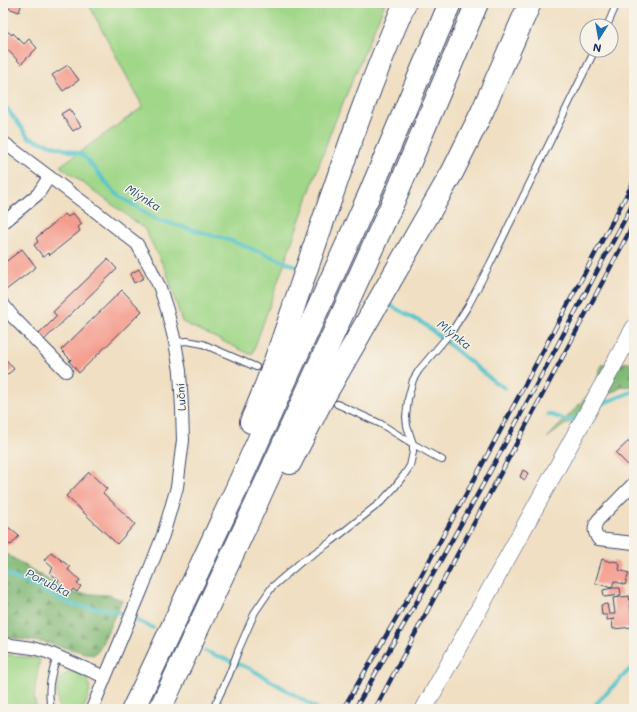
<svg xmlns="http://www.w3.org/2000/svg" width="637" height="712" viewBox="0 0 637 712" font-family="Mali,sans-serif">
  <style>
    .green { fill: #a0d788; stroke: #5e8373 }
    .forest { fill: url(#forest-firs); stroke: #4e7469 }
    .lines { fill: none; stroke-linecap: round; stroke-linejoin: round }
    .stream { stroke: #57c5cc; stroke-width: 4 }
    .building { fill: #f49c8e }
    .lane-casing { stroke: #3b496d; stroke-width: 8 }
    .street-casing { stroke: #3b496d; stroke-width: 14 }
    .secondary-casing { stroke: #3b496d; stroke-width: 18 }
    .highway-casing { stroke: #3b496d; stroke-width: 24 }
    .lane { stroke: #fff; stroke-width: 6 }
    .street { stroke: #fff; stroke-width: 12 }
    .secondary { stroke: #fff; stroke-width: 17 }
    .highway { stroke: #fff; stroke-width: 22 }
    .rail-casing { stroke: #1b2f5e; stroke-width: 4.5 }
    .rail { stroke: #f7f3e8; stroke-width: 3; stroke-dasharray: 9; stroke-linecap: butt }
    .labels { text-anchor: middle; stroke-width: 3; stroke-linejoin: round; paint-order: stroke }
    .street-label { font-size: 11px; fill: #1b2f5e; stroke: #f7f3e8 }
    .water-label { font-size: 12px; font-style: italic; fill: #2a547a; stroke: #f7f3e8 }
  </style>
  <defs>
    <pattern id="forest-firs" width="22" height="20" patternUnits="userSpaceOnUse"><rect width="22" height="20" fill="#80b874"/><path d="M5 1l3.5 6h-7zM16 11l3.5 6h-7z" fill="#689662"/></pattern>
  </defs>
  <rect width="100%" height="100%" fill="#f7f3e8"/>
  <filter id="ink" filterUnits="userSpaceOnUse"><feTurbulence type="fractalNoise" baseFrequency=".025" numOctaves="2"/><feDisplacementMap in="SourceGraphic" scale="8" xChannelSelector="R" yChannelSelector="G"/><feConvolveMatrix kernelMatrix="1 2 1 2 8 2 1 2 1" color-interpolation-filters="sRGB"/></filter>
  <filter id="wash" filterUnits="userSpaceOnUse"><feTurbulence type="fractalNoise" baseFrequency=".012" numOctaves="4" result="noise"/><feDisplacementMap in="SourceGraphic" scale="16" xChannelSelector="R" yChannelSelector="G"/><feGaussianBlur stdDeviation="0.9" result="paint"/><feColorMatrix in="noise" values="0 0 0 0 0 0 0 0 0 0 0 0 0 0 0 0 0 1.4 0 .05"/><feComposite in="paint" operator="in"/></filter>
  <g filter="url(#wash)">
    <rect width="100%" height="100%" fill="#f0dfc2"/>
    <!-- green -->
    <g class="green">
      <polygon points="88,3 385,3 331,131 252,355 182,322 167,273 144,228 60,166 143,107"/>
      <polygon points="3,654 40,659 36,680 34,699 37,709 3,709"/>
      <path d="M72 672C84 673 92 682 89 694 88 699 85 704 83 709H59C57 693 52 677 72 672Z"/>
    </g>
    <!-- forest -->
    <g class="forest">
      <polygon points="634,362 634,386 622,387 591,404 577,419 563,426 547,438 596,387 601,365"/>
      <polygon points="3,552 70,593 109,595 122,600 99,650 93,655 43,642 3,637"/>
    </g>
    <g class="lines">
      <!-- stream -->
      <g class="stream">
        <polyline points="3,103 29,138 83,155 114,192 155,219 229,240 301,268"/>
        <polyline points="388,304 424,324 496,383 505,388"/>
        <polyline points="598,406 609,401 634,391"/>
        <polyline points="548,414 570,421 579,416"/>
        <polyline points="3,572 72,605 116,611 153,628"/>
        <polyline points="205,651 251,669 293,694 318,709"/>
        <polyline points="591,709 630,669 634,666"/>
      </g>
    </g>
    <g id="blocks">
      <!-- building -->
      <g class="building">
        <polygon points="3,3 22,3 19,12 3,6"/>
        <polygon points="7,31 12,35 13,33 24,44 29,39 37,48 21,64 3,45 3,34"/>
        <polygon points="68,65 79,80 63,91 52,75"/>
        <polygon points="69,109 81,126 73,131 61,114"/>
        <polygon points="73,213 82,224 78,227 80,231 50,255 48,253 43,257 34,245 38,242 36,238 65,214 68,217"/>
        <polygon points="22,249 36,267 6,290 3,286 3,264"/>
        <polygon points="108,259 117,269 42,342 37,336 57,316 53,312"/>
        <polygon points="139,269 144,278 134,283 130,274"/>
        <polygon points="122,290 142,311 79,373 69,361 71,360 61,350"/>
        <polygon points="3,356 14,369 3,378"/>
        <polygon points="634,436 634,461 629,466 616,453"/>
        <polygon points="523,470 528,473 525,480 520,477"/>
        <polygon points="89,472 107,489 103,493 135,524 117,544 66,496"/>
        <polygon points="3,523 19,536 11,545 9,544 5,547 3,545"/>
        <polygon points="51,552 70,567 68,570 80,580 77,584 81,586 77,592 73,589 70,593 57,583 59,580 50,573 53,568 44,560"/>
        <polygon points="602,559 611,562 613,561 618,562 620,565 619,570 629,573 625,585 614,581 612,588 595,583"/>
        <polygon points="612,588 620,588 621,595 604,597 603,590"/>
        <polygon points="629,596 633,627 613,629 612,620 615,619 607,620 607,615 602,615 601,605 607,604 609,614 615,614 613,598"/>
      </g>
    </g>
  </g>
  <g filter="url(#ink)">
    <use href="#blocks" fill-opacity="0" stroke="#3b496d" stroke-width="1"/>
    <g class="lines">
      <!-- lane casing -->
      <g class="lane-casing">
        <g id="lane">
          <polyline points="607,26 617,3"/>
          <polyline points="175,342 187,341 203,344 256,367"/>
          <polyline points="337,404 381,424 392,431 413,444 442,460"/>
          <path d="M51 709C47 688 51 676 57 656"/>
          <polyline points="213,709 229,675 238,651 255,612 272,587 301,562 332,541 381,502 394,488 404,475 410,466 413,452 413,444 407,426 406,417 408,399 413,380 419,370 452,331 468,306 490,264 595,50"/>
        </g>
      </g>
      <!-- street casing -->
      <g class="street-casing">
        <g id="street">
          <polyline points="3,142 95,211 137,244 150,267 160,288 167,310 175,342 180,371 182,409 183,440 177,487 163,535 142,589 92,709"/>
          <polyline points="3,223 38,194 49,177"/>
          <polyline points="3,304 13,317 66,371"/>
          <path d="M634 483 598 520C593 527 594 532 598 539L634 543"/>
          <polyline points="3,644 33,648 47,652 105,677"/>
        </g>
      </g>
      <!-- secondary casing -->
      <g class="secondary-casing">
        <polyline id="secondary" points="424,709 634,328"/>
      </g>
      <!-- highway casing -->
      <g class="highway-casing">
        <g id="highway">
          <path d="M251 422C270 379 285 333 300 288 333 193 364 96 405 3"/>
          <polyline points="290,463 321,402 453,171 482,112 530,3"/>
          <polyline points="133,709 151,672 236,490 370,193 450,3"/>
          <polyline points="160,709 257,502 394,200 477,3"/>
        </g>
      </g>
      <!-- lane -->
      <use href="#lane" class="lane"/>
      <!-- street -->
      <use href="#street" class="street"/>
      <!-- secondary -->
      <use href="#secondary" class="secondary"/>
      <!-- highway -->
      <use href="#highway" class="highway"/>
      <!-- rail casing -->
      <g class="rail-casing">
        <g id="rail">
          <polyline points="343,709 417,583 476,476 634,181"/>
          <polyline points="355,709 433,574 485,481 634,202"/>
          <polyline points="375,709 634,223"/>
        </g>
      </g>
      <!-- rail -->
      <use href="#rail" class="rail"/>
    </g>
  </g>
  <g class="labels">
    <!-- street labels -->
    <g class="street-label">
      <text transform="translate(181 397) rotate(-93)" y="4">Luční</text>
    </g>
    <!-- water labels -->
    <g class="water-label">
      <text transform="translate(143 198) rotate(32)" y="4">Mlýnka</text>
      <text transform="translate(454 335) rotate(38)" y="4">Mlýnka</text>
      <text transform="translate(48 583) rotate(26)" y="4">Porubka</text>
    </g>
  </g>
  <!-- margin -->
  <rect width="637" height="712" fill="none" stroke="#f7f3e8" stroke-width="16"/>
  <!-- north arrow -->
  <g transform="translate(599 38) rotate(191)"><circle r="19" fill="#f7f3e8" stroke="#9fa5b1"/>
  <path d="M0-3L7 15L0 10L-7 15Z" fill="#1f6fb2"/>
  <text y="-6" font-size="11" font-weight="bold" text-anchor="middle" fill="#1b2f5e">N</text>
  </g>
</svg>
